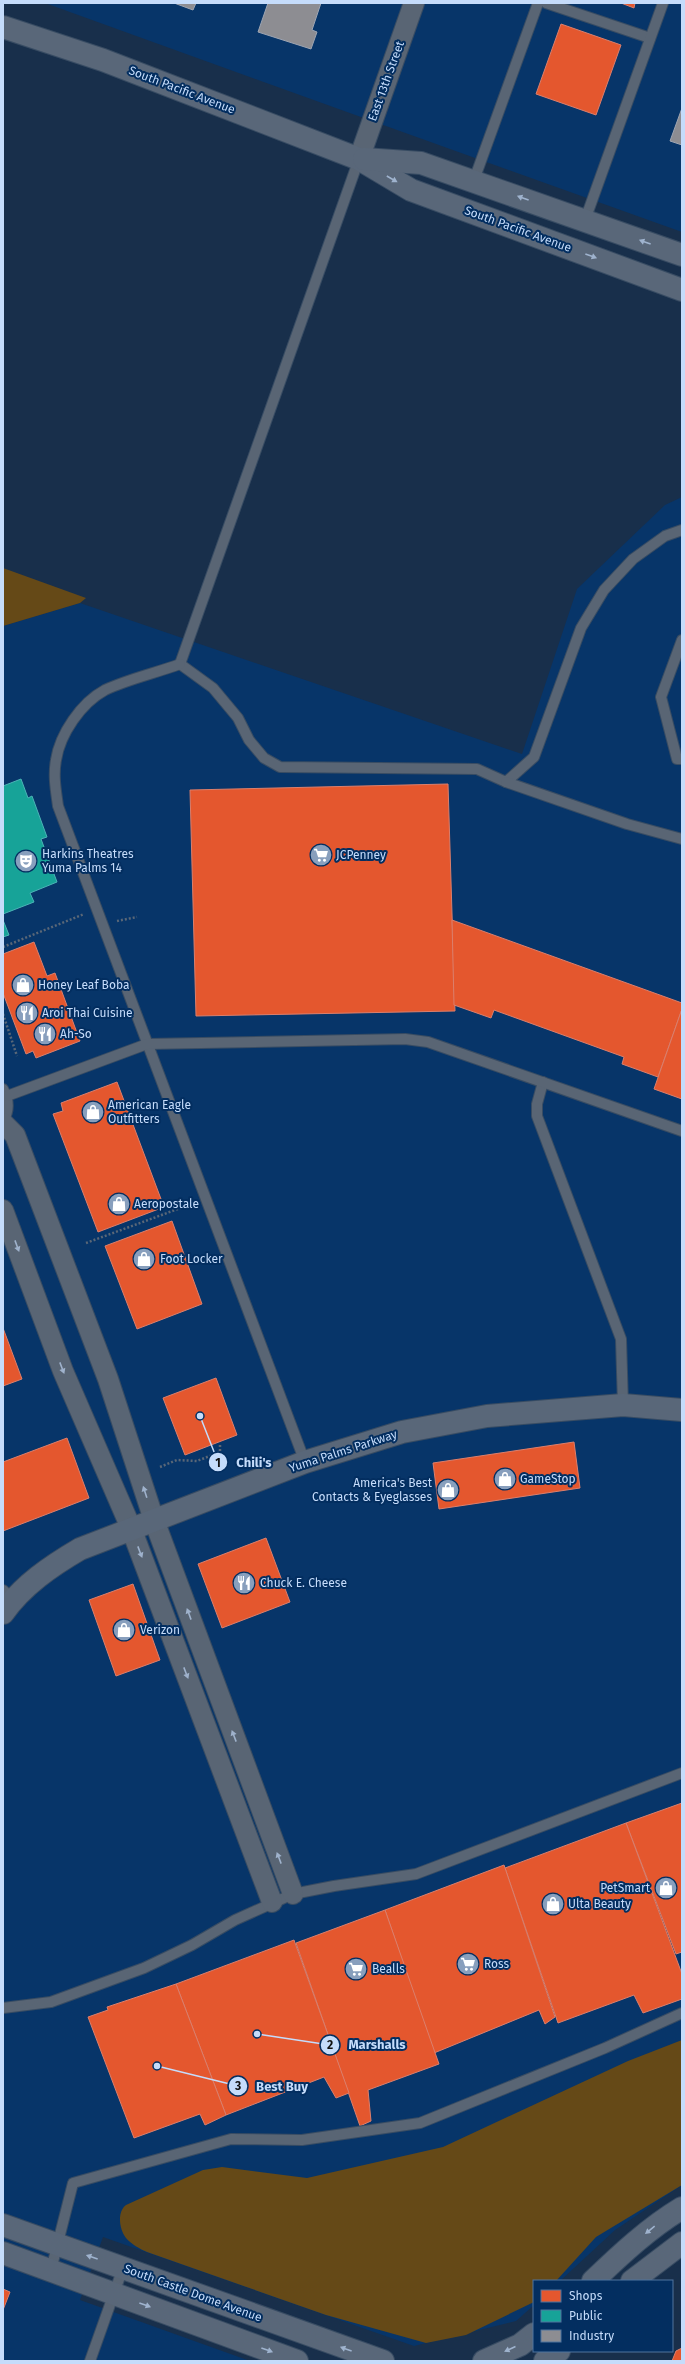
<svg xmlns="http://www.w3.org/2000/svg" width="685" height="2364" viewBox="0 0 685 2364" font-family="'Fira Sans',sans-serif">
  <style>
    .built { fill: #073569 }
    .green { fill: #654917 }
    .shops { fill: #e4572e; stroke: #db7f6c }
    .public { fill: #17a398; stroke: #4bb4b6 }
    .industry { fill: #8d8d92; stroke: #9ea5b2 }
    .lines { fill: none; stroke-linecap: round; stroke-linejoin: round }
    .lane-casing { stroke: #384c63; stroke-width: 12 }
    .street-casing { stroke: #384c63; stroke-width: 22 }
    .secondary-casing { stroke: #384c63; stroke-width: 24 }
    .path { stroke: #5a6777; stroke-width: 2.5; stroke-dasharray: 2 2; stroke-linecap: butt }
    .lane { stroke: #596574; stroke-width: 10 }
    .street { stroke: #596574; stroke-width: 20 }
    .secondary { stroke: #596779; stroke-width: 22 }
    .oneway { fill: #9fb3ce }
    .oneway2 { fill: #9fb2cc }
    .labels { text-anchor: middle; stroke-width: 4; stroke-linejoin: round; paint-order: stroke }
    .street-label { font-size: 12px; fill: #c5dcfb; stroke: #032e60 }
    .poi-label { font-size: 12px; fill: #c5dcfb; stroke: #032e60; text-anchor: start }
    .leader { fill: none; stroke: #c5dcfb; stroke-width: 1.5 }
    .callout-dot { fill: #c5dcfb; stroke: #032e60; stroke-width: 1.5 }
    .mark-label { font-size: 12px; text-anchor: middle; font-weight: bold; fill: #111 }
    .callout-label { font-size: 13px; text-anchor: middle; font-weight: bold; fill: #c5dcfb; stroke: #032e60; stroke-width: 4; stroke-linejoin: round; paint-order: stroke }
  </style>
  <rect width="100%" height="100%" fill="#182f4b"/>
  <!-- built -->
  <g class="built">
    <polygon points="45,3 682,3 682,232 372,121"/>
    <polygon points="682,497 682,2185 615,2230 560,2281 534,2281 534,2305 516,2321 414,2346 103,2237 80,2300 250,2361 3,2361 3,626 80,603 522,754 577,589 665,505"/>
  </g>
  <!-- green -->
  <g class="green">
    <polygon points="3,568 86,598 80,603 3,626"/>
    <path d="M682 2040V2185L596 2237 556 2281H534V2302L466 2335 426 2343 326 2315 147 2252C140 2249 131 2244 126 2238 119 2229 117 2212 126 2205L203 2170 222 2167 307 2178 443 2147 628 2061Z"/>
  </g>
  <!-- shops -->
  <g class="shops">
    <polygon points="621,3 635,3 634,8"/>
    <polygon points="561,24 621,45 596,115 536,94"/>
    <polygon points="448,784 455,1011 196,1016 190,790"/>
    <polygon points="452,920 682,1003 682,1009 658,1077 622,1064 624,1057 494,1010 491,1018 454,1005"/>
    <polygon points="34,942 47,976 55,973 80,1041 36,1058 33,1051 26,1054 3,993 3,954"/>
    <polygon points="682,1009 682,1099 654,1089"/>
    <polygon points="117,1082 164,1207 98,1232 53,1114 63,1111 61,1103"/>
    <polygon points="172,1221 202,1304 137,1329 105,1246"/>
    <polygon points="3,1328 22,1379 3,1386"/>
    <polygon points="216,1378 237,1435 185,1455 163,1398"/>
    <polygon points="67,1438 89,1498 3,1531 3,1462"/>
    <polygon points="574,1442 580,1488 439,1509 433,1463"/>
    <polygon points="266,1538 290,1602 222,1628 198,1564"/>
    <polygon points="133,1584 160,1660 116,1676 89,1600"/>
    <polygon points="682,1803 682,1952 676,1954 626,1823"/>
    <polygon points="626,1823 682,1974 682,1999 643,2013 634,1995 558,2023 505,1868"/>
    <polygon points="504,1865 555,2017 545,2024 539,2010 434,2053 385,1910"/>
    <polygon points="385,1910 439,2064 368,2090 371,2121 360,2126 296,1943"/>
    <polygon points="294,1940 349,2093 336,2098 324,2077 226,2115 176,1984"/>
    <polygon points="176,1984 226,2115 205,2125 200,2114 134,2138 88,2017 108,2010 107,2007"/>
    <polygon points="3,2289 10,2292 3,2310"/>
    <polygon points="682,2348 682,2361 672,2361 676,2351"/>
  </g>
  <!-- public -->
  <g class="public">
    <polygon points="21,779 28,798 32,796 47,837 41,839 57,882 30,893 34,902 3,914 3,786"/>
    <polygon points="3,920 9,935 3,937"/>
  </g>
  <!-- industry -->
  <g class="industry">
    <polygon points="174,3 196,3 193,10"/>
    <polygon points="268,3 321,3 312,30 317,32 311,49 258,32"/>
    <polygon points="682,108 682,145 670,141"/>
  </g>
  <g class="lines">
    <!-- lane casing -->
    <g class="lane-casing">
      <g id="lane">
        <polyline points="546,3 650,38"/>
        <polyline points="359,159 180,664 213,688 238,718 249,740 264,758 280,767 477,769 506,782 534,757 581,628 604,590 633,559 665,536 682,530"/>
        <polyline points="474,180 538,3"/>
        <polyline points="585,220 663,3"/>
        <polyline points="682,640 661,697 677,759 682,759"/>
        <path d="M180 664C156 673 128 679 105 690 81 703 60 734 56 760 53 776 56 791 58 806L305 1462"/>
        <polyline points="506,782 627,824 682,839"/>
        <polyline points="543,1082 537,1104 537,1116 621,1339 623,1405"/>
        <path d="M3 1089C9 1100 10 1110 3 1121"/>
        <polyline points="7,1096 147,1044 405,1039 428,1042 682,1131"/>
        <polyline points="3,1590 13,1599"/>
        <polyline points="3,2008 51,2002 144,1968 192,1945 235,1920 293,1894 334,1886 416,1874 682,1773"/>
        <polyline points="51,2270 73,2183 231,2139 302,2140 420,2123 605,2048 682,2013"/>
        <polyline points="90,2361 123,2268"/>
      </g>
    </g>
    <!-- street casing -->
    <g class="street-casing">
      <g id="street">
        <polyline points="359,159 414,3"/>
        <polyline points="3,1123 15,1135 108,1379 154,1520 293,1894"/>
        <polyline points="3,1210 63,1371 131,1528 272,1902"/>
      </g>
    </g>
    <!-- secondary casing -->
    <g class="secondary-casing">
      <g id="secondary">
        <polyline points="3,27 103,60 359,159 411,190 682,290"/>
        <polyline points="364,159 421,163 682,255"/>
        <path d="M3 1613C23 1585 51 1566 80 1549L305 1462 402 1432 487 1416 623 1405 682 1410"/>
        <polyline points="3,2225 383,2361"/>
        <polyline points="3,2253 297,2361"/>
        <path d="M593 2281C621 2254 649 2228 682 2208"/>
        <polyline points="632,2281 682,2243"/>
        <polyline points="484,2361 520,2345 534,2334"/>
        <polyline points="545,2361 559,2351"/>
      </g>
    </g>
    <!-- path -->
    <g class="path">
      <polyline points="117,921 137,917"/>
      <polyline points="3,947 84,914"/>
      <polyline points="3,1014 17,1056"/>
      <polyline points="86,1243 194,1203"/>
      <polyline points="160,1467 177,1460 197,1461 220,1452 220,1444"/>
    </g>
    <!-- lane -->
    <use href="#lane" class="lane"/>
    <!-- street -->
    <use href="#street" class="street"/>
    <!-- secondary -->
    <use href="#secondary" class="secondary"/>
  </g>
  <!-- one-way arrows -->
  <defs><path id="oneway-solid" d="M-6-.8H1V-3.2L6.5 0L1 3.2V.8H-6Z"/></defs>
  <g class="oneway">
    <use href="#oneway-solid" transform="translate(392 179) rotate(30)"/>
    <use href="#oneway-solid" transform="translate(523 198) rotate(-160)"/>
    <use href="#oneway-solid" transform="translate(645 242) rotate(-160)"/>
    <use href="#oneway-solid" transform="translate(591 256) rotate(20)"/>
    <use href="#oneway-solid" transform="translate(650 2230) rotate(141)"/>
    <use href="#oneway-solid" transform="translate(92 2257) rotate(-161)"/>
    <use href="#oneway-solid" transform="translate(145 2305) rotate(20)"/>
    <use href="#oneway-solid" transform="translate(346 2349) rotate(-160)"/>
    <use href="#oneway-solid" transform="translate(510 2349) rotate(156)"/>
    <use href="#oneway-solid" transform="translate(267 2350) rotate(20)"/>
  </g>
  <g class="oneway2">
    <use href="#oneway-solid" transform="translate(17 1246) rotate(70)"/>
    <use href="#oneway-solid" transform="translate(62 1368) rotate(69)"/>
    <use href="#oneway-solid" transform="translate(145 1492) rotate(-108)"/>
    <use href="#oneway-solid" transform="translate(140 1552) rotate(69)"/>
    <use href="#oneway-solid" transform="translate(189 1614) rotate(-110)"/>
    <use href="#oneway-solid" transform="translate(186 1673) rotate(69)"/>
    <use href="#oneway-solid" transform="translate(234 1736) rotate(-111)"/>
    <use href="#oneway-solid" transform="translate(279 1858) rotate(-111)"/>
  </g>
  <!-- icons -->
  <defs>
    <g id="supermarket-disc" transform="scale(1.15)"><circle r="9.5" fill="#889fbd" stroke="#032e60"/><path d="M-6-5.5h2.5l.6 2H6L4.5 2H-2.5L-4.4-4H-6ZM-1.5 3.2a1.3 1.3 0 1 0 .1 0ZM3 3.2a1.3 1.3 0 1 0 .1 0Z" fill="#fff"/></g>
    <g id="theatre-disc" transform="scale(1.15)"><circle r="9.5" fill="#889fbd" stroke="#032e60"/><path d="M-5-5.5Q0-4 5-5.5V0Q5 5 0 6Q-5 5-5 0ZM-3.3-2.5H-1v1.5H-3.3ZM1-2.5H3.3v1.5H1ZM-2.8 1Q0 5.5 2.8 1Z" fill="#fff"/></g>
    <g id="shop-disc" transform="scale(1.15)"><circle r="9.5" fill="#889fbd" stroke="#032e60"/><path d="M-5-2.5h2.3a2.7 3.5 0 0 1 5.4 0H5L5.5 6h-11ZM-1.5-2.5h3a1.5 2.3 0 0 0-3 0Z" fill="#fff"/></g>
    <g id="restaurant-disc" transform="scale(1.15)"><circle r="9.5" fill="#889fbd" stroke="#032e60"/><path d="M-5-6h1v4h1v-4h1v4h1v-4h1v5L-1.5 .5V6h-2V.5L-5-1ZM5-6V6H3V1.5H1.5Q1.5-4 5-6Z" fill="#fff"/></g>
  </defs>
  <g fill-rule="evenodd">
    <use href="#supermarket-disc" x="321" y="855"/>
    <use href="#theatre-disc" x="26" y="861"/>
    <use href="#shop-disc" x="23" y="985"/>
    <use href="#restaurant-disc" x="27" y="1013"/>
    <use href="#restaurant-disc" x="45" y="1034"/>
    <use href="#shop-disc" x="93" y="1112"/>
    <use href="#shop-disc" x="119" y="1204"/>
    <use href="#shop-disc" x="144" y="1259"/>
    <use href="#shop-disc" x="505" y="1479"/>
    <use href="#shop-disc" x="448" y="1490"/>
    <use href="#restaurant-disc" x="244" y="1583"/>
    <use href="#shop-disc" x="124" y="1630"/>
    <use href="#shop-disc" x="666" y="1888"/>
    <use href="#shop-disc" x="553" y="1904"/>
    <use href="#supermarket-disc" x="468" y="1964"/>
    <use href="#supermarket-disc" x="356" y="1969"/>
  </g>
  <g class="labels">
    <!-- street labels -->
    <g class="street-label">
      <text transform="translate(386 81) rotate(-70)" y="4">East 13th Street</text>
      <text transform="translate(182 90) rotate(21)" y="4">South Pacific Avenue</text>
      <text transform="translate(518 229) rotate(20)" y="4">South Pacific Avenue</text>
      <text transform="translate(343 1451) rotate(-18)" y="4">Yuma Palms Parkway</text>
      <text transform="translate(193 2293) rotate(20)" y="4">South Castle Dome Avenue</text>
    </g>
    <!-- poi labels -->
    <g class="poi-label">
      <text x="42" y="858">Harkins Theatres<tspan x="42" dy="14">Yuma Palms 14</tspan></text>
      <text x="336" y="859">JCPenney</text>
      <text x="38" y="989">Honey Leaf Boba</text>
      <text x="42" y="1017">Aroi Thai Cuisine</text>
      <text x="60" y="1038">Ah-So</text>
      <text x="108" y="1109">American Eagle<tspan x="108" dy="14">Outfitters</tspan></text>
      <text x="134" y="1208">Aeropostale</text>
      <text x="160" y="1263">Foot Locker</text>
      <text x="520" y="1483">GameStop</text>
      <text x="432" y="1487" text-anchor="end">America's Best<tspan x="432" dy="14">Contacts &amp; Eyeglasses</tspan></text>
      <text x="260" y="1587">Chuck E. Cheese</text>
      <text x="140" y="1634">Verizon</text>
      <text x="650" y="1892" text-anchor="end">PetSmart</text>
      <text x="568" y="1908">Ulta Beauty</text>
      <text x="484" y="1968">Ross</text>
      <text x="372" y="1973">Bealls</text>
    </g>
  </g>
  <!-- callouts -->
  <path class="leader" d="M200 1416L218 1462M257 2034L330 2045M157 2066L238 2086"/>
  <g class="callout-dot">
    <circle cx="200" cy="1416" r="4"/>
    <circle cx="257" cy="2034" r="4"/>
    <circle cx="157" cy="2066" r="4"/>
    <circle cx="218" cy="1462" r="10"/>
    <circle cx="330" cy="2045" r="10"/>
    <circle cx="238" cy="2086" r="10"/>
  </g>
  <g class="mark-label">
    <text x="218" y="1467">1</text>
    <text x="330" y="2049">2</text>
    <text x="238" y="2090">3</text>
  </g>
  <g class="callout-label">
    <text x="254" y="1467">Chili's</text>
    <text x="377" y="2049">Marshalls</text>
    <text x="282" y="2091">Best Buy</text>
  </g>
  <!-- border -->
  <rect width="685" height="2364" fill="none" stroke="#c5dcfb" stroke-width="8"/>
  <!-- legend -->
  <rect x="533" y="2280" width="140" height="72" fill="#032e60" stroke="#51749e"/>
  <rect x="541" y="2290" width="20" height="12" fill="#e4572e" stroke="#51749e"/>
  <text x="569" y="2300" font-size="12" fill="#c5dcfb">Shops</text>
  <rect x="541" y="2310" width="20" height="12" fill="#17a398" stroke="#51749e"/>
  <text x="569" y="2320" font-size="12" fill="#c5dcfb">Public</text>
  <rect x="541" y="2330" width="20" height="12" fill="#8d8d92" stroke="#51749e"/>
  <text x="569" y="2340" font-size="12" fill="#c5dcfb">Industry</text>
</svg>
